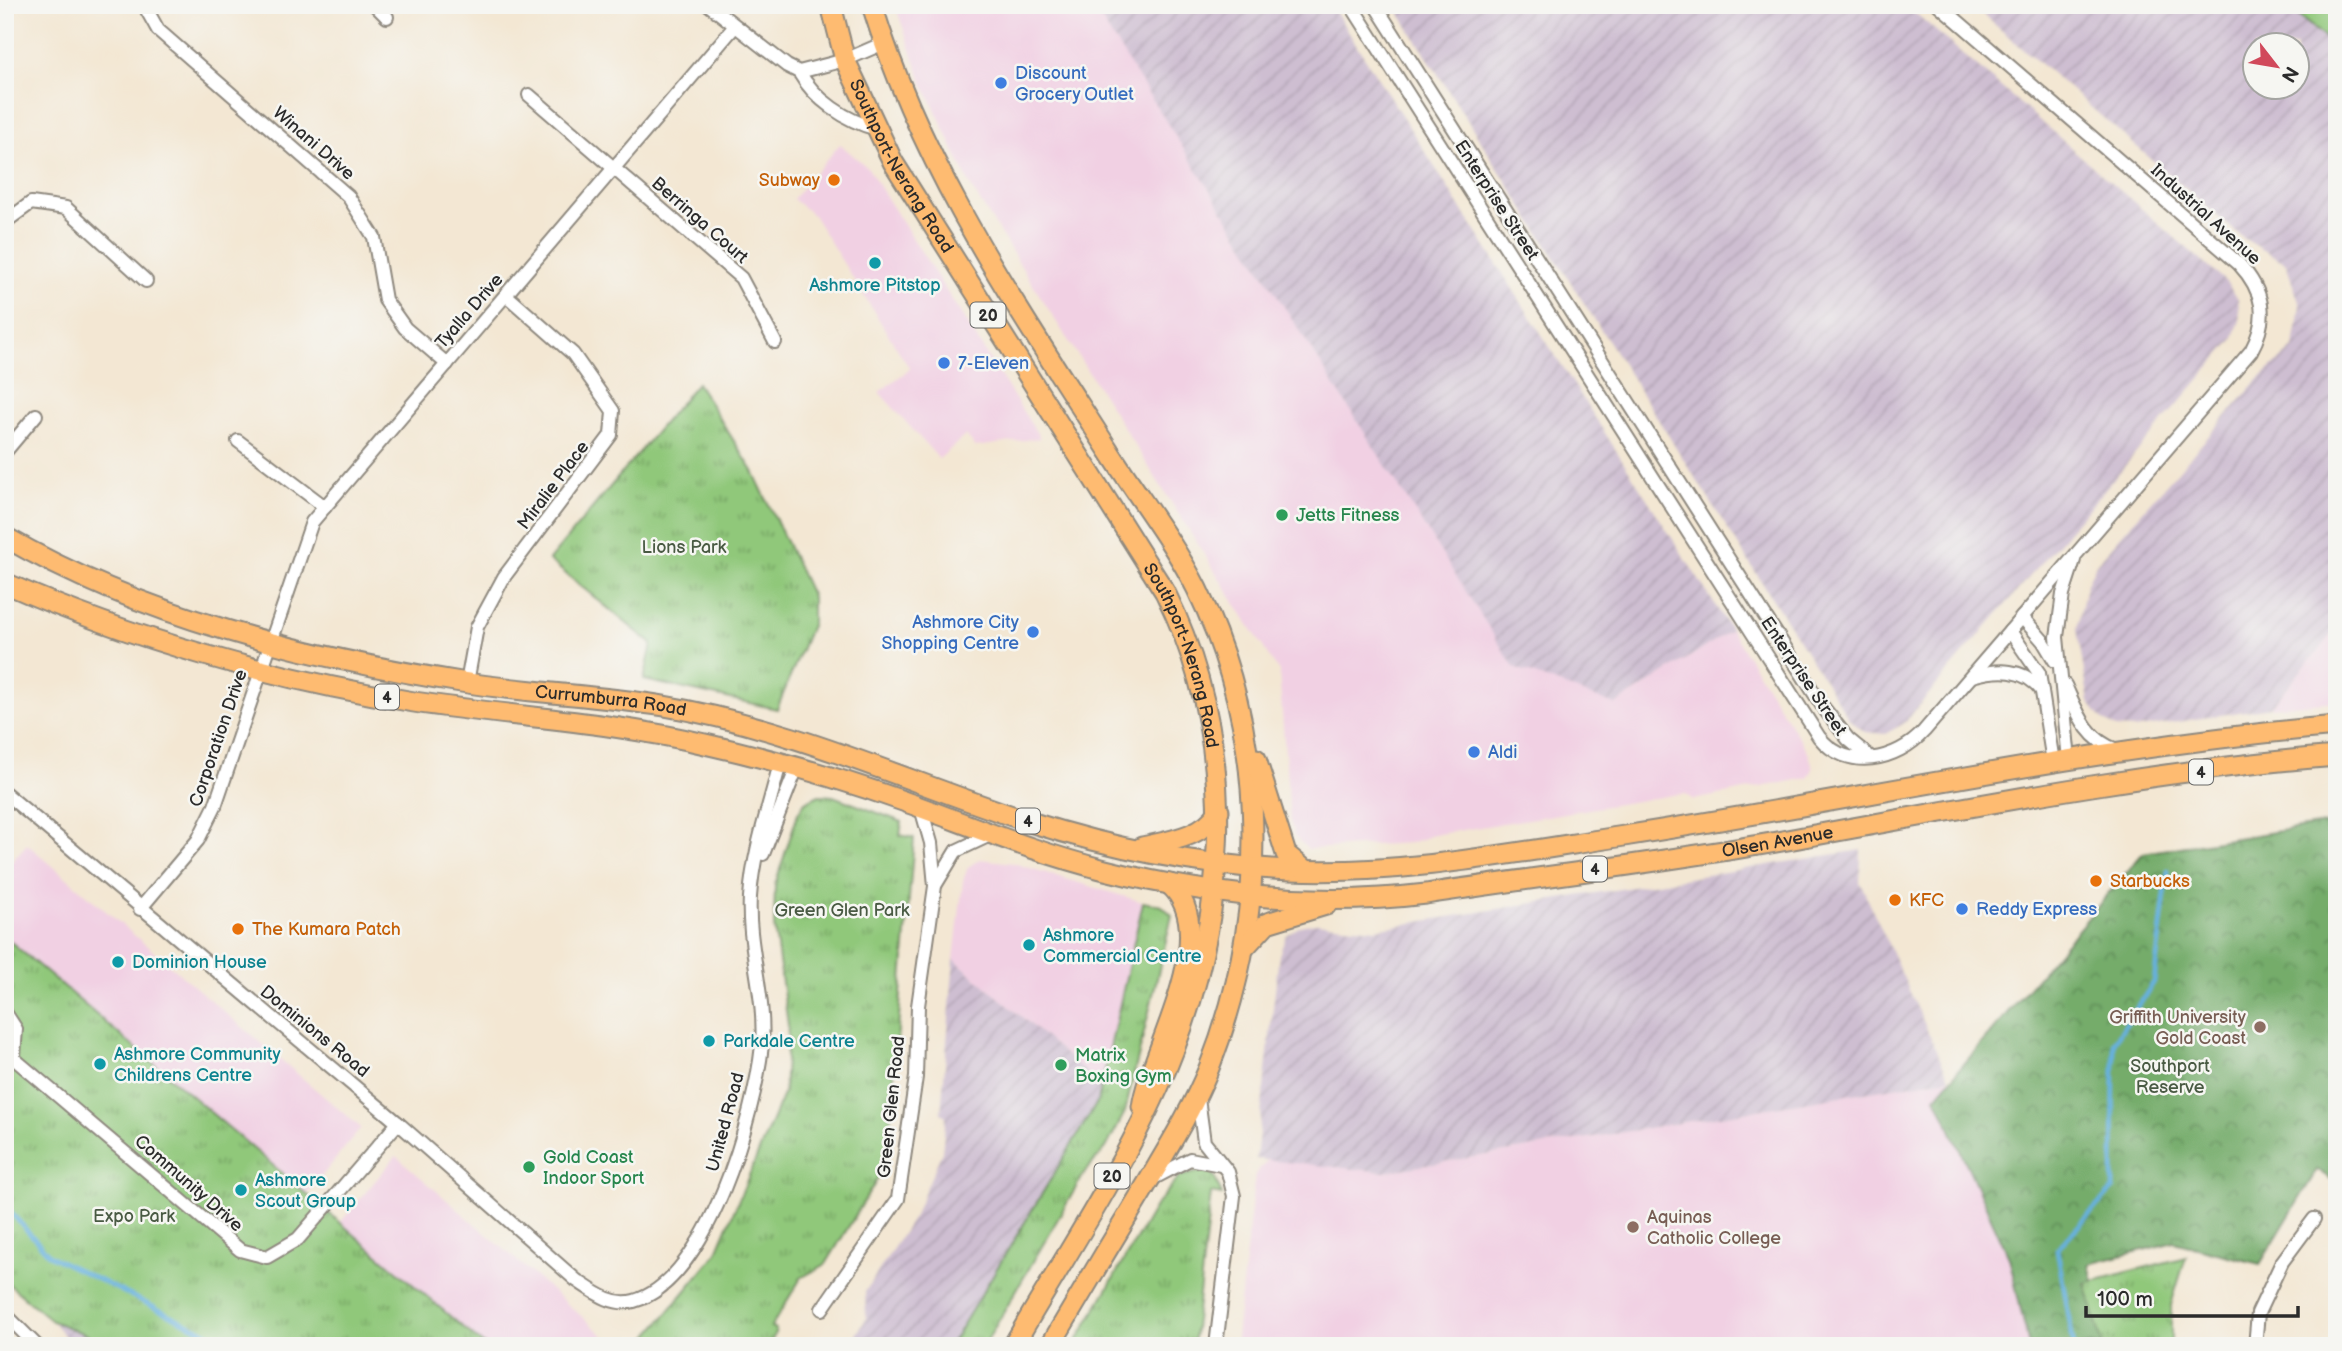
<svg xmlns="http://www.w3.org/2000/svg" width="2342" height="1351" viewBox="0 0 2342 1351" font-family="'Balsamiq Sans',sans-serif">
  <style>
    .built { fill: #f1d0e3 }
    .industrial { fill: url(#industrial-furrows); fill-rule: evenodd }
    .forest { fill: url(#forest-crowns); stroke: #506c4a; stroke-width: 2 }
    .park { fill: url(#park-tufts); stroke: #5e7a52; stroke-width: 2 }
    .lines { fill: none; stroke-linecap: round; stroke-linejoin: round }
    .stream { stroke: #66b1df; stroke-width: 4.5 }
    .minor-casing { stroke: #8f897f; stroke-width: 16 }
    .primary-casing { stroke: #8f897f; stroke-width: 23 }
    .minor { stroke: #fff; stroke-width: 12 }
    .primary { stroke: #febb71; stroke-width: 19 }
    .shop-dot { fill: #3f7fe0; stroke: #f6f6f2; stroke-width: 2.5 }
    .food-dot { fill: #e8710a; stroke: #f6f6f2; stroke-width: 2.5 }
    .culture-dot { fill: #0f9aa8; stroke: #f6f6f2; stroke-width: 2.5 }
    .leisure-dot { fill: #2e9e5b; stroke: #f6f6f2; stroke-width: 2.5 }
    .education-dot { fill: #8d6e63; stroke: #f6f6f2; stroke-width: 2.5 }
    .labels { text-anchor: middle; stroke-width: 5; stroke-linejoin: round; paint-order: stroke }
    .shield { fill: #f6f6f2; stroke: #686867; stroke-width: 2 }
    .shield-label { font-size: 16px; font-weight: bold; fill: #2b2b2b }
    .shop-label { font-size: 18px; fill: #366cbe; stroke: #f6f6f2; text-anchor: start }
    .street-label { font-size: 18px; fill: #2b2b2b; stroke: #f6f6f2 }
    .food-label { font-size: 18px; fill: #c56008; stroke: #f6f6f2; text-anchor: start }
    .culture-label { font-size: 18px; fill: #0d838f; stroke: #f6f6f2; text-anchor: start }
    .leisure-label { font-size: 18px; fill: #27864d; stroke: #f6f6f2; text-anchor: start }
    .park-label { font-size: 18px; fill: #495a43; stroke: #f6f6f2 }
    .education-label { font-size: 18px; fill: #785e54; stroke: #f6f6f2; text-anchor: end }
  </style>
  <defs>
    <pattern id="industrial-furrows" width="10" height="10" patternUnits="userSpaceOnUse" patternTransform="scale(1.75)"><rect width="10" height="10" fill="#cebed1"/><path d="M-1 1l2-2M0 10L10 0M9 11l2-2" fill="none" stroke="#b1a3b4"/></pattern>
    <pattern id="forest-crowns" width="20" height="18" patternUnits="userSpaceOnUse" patternTransform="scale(1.75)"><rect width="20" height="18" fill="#74ac6a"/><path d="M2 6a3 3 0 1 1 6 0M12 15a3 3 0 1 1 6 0" fill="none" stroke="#5f8c57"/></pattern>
    <pattern id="park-tufts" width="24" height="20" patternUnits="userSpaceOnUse" patternTransform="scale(1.75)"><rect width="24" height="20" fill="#90c87a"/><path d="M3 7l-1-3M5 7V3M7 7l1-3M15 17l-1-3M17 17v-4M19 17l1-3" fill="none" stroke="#76a364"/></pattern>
  </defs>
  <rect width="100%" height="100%" fill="#f6f6f2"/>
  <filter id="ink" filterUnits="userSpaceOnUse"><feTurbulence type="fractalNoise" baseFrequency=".0143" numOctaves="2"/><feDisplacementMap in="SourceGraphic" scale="14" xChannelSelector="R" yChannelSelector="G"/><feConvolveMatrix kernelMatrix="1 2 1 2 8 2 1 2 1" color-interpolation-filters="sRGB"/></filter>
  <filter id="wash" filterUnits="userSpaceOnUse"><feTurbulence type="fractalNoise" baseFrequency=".00686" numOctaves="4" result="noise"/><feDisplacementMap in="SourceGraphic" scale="28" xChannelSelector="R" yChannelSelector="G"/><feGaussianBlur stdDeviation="1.57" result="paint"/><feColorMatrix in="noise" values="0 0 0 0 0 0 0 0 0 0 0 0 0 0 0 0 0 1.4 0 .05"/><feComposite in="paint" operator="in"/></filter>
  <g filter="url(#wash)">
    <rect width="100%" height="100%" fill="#f3e7d3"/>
    <!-- built -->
    <g class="built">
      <polygon points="895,5 1093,5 1397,483 1615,705 1731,630 1809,754 1813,769 1808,778 1693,800 1686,794 1673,795 1433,835 1410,843 1308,849 1295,837 1290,821 1279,672 972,189 923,83"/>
      <polygon points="840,144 868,168 1040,438 975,447 966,435 939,459 879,392 910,369 813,215 793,199"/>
      <polygon points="2337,629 2337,701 2270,707"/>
      <polygon points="27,844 361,1128 307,1194 5,937 5,869"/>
      <polygon points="980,859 1013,863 1143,902 1101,1085 954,959 963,881 968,867"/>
      <polygon points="1949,1078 2042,1281 2065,1346 1235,1346 1255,1174 1269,1159 1384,1172"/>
      <polygon points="396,1156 616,1346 485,1346 340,1223"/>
    </g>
    <!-- industrial -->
    <g class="industrial">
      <polygon points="1092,5 1331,5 1731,630 1615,705 1514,667"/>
      <polygon points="1394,5 1906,5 2226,282 2238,299 2240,320 2233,340 1903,724 1885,734 1865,732 1849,719"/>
      <path d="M1972 5H2287L2337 47V629L2270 707 2134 729 2116 728 2102 719 2089 702 2077 629 2086 586 2096 564 2259 379 2294 348 2300 305 2286 263 2243 238ZM2254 46H2296V88H2254Z"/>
      <polygon points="1861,850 1860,882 1949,1078 1384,1172 1256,1159 1279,955 1286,936 1300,926 1316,923 1375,929"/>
      <polygon points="954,959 1101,1085 1098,1101 950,1346 849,1346 866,1319 865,1292 914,1216 942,1152 946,1116 941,1113"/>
      <polygon points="52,1321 114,1346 73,1346"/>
    </g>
    <!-- forest -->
    <polygon class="forest" points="2337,822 2337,1183 2317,1170 2260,1264 2174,1242 2089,1264 2109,1346 2029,1346 2009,1257 1936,1097 2143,853"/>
    <!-- park -->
    <g class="park">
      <polygon points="2286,5 2337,5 2337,48"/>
      <polygon points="697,383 753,471 812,597 812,623 777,709 644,680 652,644 549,560"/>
      <polygon points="819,795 833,796 902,822 900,835 914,838 889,1137 878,1178 826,1264 801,1278 771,1327 776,1330 770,1346 640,1346 716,1254 784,1092 788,1025 774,926 775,885 798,813 805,802"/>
      <polygon points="1143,902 1162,906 1172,915 1125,1112 1106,1148 1085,1172 984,1346 950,1346 1098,1101"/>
      <polygon points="5,937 485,1346 115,1346 52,1321 5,1281"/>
      <polygon points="1201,1167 1214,1176 1222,1195 1211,1193 1193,1346 1074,1346 1156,1205 1180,1176 1199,1172"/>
      <polygon points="2186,1257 2171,1305 2171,1346 2103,1346 2085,1283"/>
    </g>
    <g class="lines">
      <!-- stream -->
      <g class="stream">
        <polyline points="5,1206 50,1256 233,1346"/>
        <polyline points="2074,1346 2057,1249 2113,1189 2114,1042 2154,982 2168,870"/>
      </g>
    </g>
  </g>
  <g filter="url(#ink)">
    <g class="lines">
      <!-- minor casing -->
      <g class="minor-casing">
        <g id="minor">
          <polyline points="144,5 158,30 348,196 374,237 385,300 405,328 447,364"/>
          <polyline points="375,5 387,17"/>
          <polyline points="709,5 787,66 799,72 845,60 884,43"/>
          <path d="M1351 5 1819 737C1847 772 1897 761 1924 731L2251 351C2269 318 2264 291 2239 264L1939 5"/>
          <polyline points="1375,5 1823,707 1848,739 1870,757"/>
          <path d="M799 72C815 100 846 121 877 129"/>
          <polyline points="529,95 741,278 775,342"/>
          <polyline points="5,222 31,203 66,208 146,281"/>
          <polyline points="238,441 325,507"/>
          <polyline points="5,452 36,415"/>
          <polyline points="2022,617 2043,641 2055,661"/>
          <polyline points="2010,631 2039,673 2053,762"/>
          <path d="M1972 676C1998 669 2024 667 2042 691"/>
          <polyline points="467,683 477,627 504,577 611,435 613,411 573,354 506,295"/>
          <path d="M2065 685C2077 711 2086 740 2117 750"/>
          <polyline points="2069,760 2057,637 2063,594 2074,560"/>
          <path d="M5 793 398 1123 576 1280C593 1291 612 1307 634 1301 708 1281 755 1113 762 1045 766 995 747 947 750 897 753 852 769 807 780 763"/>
          <polyline points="763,854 797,767"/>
          <polyline points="936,884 956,851 990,835"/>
          <polyline points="140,909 198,840 215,806 312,522 735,26"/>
          <polyline points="5,1012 16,1029 14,1056"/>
          <polyline points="5,1051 240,1250 267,1257 298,1239 398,1123"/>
          <polyline points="1198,1098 1204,1142 1228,1172 1234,1196 1216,1346"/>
          <polyline points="1154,1178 1190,1159 1221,1165"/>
          <polyline points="822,1309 898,1199 916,1077 918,1006 935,886 931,843 921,808"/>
          <polyline points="5,1314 37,1346"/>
          <polyline points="2255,1346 2258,1313 2282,1262 2314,1219"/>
        </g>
      </g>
      <!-- primary casing -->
      <g class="primary-casing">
        <g id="primary">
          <path id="s1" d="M831 5 845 60 893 162 1165 592C1243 750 1229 930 1158 1088 1118 1177 1062 1261 1013 1346"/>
          <path d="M872 5C923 171 1017 307 1109 451 1138 497 1173 541 1197 589 1270 738 1269 916 1209 1068 1191 1112 1166 1151 1142 1192 1111 1243 1080 1295 1050 1346"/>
          <path id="s2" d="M5 537C143 617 306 657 461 682 529 693 597 695 664 706 795 728 907 782 1030 822 1114 849 1203 866 1290 870 1403 875 1513 853 1624 836 1862 799 2097 746 2337 726"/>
          <path id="s3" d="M5 583C131 639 278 680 414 702 512 717 609 721 705 744 772 759 839 778 903 801 970 825 1036 853 1105 870 1209 896 1319 907 1426 894 1545 876 1665 862 1782 841 1965 808 2152 770 2337 756"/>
          <polyline points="1256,759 1286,854 1305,870"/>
          <path d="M1142 847C1169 841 1203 837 1219 811"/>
          <polyline points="1244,948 1267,923 1326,905"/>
          <path d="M1142 1107C1150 1050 1225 932 1169 884"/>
        </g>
      </g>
      <!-- minor -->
      <use href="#minor" class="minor"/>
      <!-- primary -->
      <use href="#primary" class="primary"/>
    </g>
  </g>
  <!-- markers -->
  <g class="shop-dot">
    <circle cx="1001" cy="83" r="7"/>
    <circle cx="944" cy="363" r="7"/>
    <circle cx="1033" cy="632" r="7"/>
    <circle cx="1474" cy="752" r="7"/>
    <circle cx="1962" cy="909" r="7"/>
  </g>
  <g class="food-dot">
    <circle cx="834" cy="180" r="7"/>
    <circle cx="2096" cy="881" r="7"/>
    <circle cx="1895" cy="900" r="7"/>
    <circle cx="238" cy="929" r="7"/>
  </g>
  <g class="culture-dot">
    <circle cx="875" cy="263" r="7"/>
    <circle cx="1029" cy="945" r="7"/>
    <circle cx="118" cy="962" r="7"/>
    <circle cx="709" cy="1041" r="7"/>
    <circle cx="100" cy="1064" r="7"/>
    <circle cx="241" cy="1190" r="7"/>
  </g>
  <g class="leisure-dot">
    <circle cx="1282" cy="515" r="7"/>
    <circle cx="1061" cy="1065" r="7"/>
    <circle cx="529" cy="1167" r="7"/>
  </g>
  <g class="education-dot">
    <circle cx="2260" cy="1027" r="7"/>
    <circle cx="1633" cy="1227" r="7"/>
  </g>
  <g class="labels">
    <!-- shield labels -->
    <g class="shield">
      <rect x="970.5" y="302.5" width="35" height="25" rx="5"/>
      <rect x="375" y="684.5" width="24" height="25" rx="5"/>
      <rect x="2189" y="759.5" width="24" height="25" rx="5"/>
      <rect x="1016" y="808.5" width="24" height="25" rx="5"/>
      <rect x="1583" y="856.5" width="24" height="25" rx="5"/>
      <rect x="1094.5" y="1163.5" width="35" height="25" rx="5"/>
    </g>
    <g class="shield-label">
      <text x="988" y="321">20</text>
      <text x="387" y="703">4</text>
      <text x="2201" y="778">4</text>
      <text x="1028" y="827">4</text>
      <text x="1595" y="875">4</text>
      <text x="1112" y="1182">20</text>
    </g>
    <!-- shop labels -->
    <g class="shop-label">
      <text x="1015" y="79">Discount<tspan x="1015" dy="21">Grocery Outlet</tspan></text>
      <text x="958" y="369">7-Eleven</text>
      <text x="1019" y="628" text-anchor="end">Ashmore City<tspan x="1019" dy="21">Shopping Centre</tspan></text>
      <text x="1488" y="758">Aldi</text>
      <text x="1976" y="915">Reddy Express</text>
    </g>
    <!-- street labels -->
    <g class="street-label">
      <text transform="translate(314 143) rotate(41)" y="6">Winani Drive</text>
      <text dy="6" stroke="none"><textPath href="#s1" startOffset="177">Southport-Nerang Road</textPath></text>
      <text transform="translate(1497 200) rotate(57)" y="6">Enterprise Street</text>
      <text transform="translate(2206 214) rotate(42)" y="6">Industrial Avenue</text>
      <text transform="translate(700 220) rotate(41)" y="6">Berringa Court</text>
      <text transform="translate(469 311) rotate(-49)" y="6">Tyalla Drive</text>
      <text transform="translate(553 485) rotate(-53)" y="6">Miralie Place</text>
      <text dy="6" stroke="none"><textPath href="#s1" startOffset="744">Southport-Nerang Road</textPath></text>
      <text transform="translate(1804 676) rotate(56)" y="6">Enterprise Street</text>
      <text dy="6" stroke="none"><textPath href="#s2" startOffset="632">Currumburra Road</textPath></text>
      <text transform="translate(218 738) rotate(-71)" y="6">Corporation Drive</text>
      <text dy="6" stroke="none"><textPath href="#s3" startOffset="1820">Olsen Avenue</textPath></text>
      <text transform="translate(315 1031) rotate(39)" y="6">Dominions Road</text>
      <text transform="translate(891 1107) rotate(-84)" y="6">Green Glen Road</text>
      <text transform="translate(725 1122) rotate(-75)" y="6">United Road</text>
      <text transform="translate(189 1183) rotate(41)" y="6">Community Drive</text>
    </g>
    <!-- food labels -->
    <g class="food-label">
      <text x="820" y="186" text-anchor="end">Subway</text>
      <text x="2110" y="887">Starbucks</text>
      <text x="1909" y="906">KFC</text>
      <text x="252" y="935">The Kumara Patch</text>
    </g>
    <!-- culture labels -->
    <g class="culture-label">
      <text x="875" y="291" text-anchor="middle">Ashmore Pitstop</text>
      <text x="1043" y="941">Ashmore<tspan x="1043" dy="21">Commercial Centre</tspan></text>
      <text x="132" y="968">Dominion House</text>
      <text x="723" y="1047">Parkdale Centre</text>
      <text x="114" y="1060">Ashmore Community<tspan x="114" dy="21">Childrens Centre</tspan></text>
      <text x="255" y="1186">Ashmore<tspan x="255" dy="21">Scout Group</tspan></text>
    </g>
    <!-- leisure labels -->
    <g class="leisure-label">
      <text x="1296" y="521">Jetts Fitness</text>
      <text x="1075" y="1061">Matrix<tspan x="1075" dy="21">Boxing Gym</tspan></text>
      <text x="543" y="1163">Gold Coast<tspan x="543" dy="21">Indoor Sport</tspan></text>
    </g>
    <!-- park labels -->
    <g class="park-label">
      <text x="684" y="553">Lions Park</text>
      <text x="842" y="916">Green Glen Park</text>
      <text x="2170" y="1072">Southport<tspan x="2170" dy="21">Reserve</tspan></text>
      <text x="134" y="1222">Expo Park</text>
    </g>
    <!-- education labels -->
    <g class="education-label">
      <text x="2246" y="1023">Griffith University<tspan x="2246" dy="21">Gold Coast</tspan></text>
      <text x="1647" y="1223" text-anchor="start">Aquinas<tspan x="1647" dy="21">Catholic College</tspan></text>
    </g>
  </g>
  <!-- margin -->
  <rect width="2342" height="1351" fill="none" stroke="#f6f6f2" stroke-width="28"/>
  <!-- north arrow -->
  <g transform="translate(2276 66) rotate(121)"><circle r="33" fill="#f6f6f2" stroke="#a5a5a2" stroke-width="2"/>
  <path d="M0-5L12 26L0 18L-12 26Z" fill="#d1495b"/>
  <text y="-10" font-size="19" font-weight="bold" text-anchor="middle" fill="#2b2b2b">N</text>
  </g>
  <!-- scale -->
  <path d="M2086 1306v10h212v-10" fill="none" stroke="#2b2b2b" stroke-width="3.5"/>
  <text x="2097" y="1306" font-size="21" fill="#2b2b2b" stroke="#f6f6f2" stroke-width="5" paint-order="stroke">100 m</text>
</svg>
